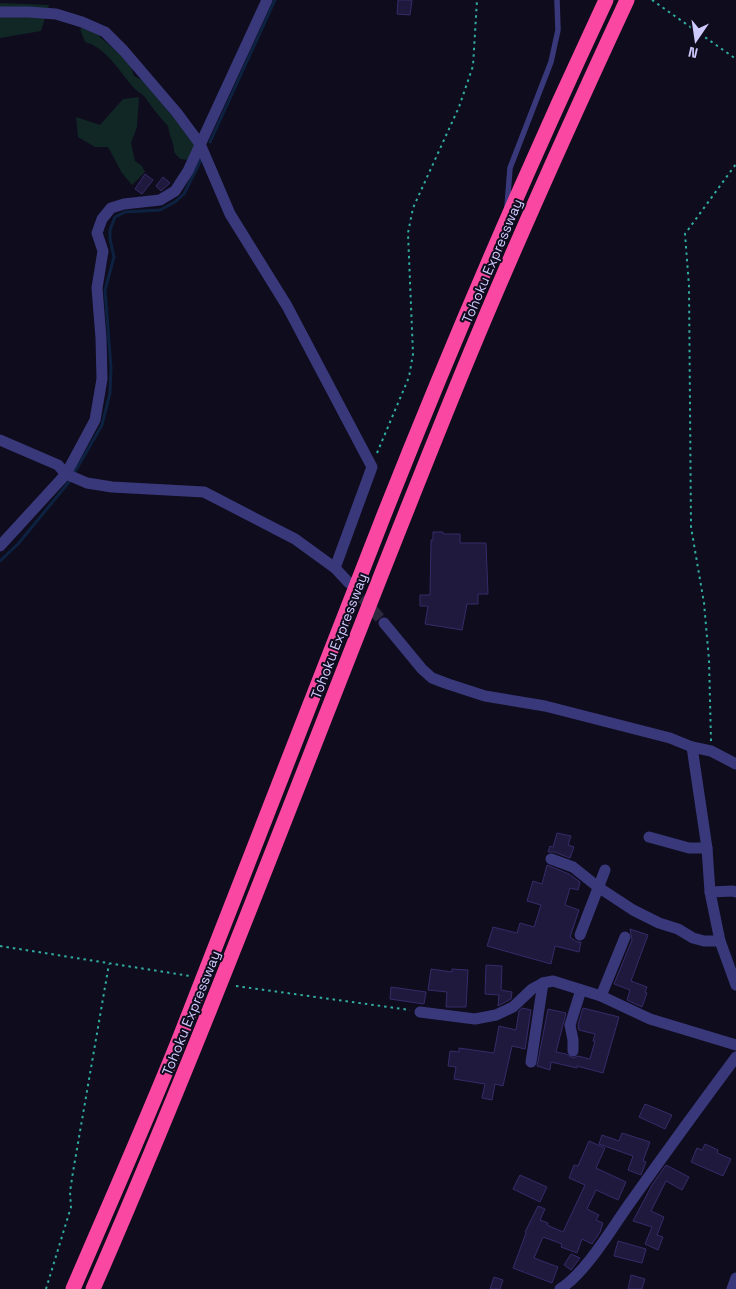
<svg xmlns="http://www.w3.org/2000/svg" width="736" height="1289" viewBox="0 0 736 1289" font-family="'Space Grotesk',sans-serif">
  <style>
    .green { fill: #102726 }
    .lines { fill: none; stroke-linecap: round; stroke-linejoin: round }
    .stream { stroke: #0d2241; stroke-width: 3 }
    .building { fill: #1f193e; stroke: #362b69 }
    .street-tunnel { stroke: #2c283f; stroke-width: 11; stroke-dasharray: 11 5.5; stroke-linecap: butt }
    .path { stroke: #30aca1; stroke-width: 2; stroke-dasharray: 2.5 4; stroke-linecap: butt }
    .lane { stroke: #39387b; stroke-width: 5.5 }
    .street { stroke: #39387b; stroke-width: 11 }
    .highway { stroke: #fa48a2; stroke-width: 15 }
    .labels { text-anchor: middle; stroke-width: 4; stroke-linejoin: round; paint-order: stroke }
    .street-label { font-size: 14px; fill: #cfcafe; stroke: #0f0c1d }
  </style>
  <rect width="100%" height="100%" fill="#0f0c1d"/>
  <!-- green -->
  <g class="green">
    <polygon points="0,3 49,5 41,31 0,38"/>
    <path d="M85 26 95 30 99 36 130 63 134 76 144 81 195 144 189 160 180 159 174 152C175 145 169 136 168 126 159 117 152 107 144 96 141 93 138 92 135 89 121 74 106 47 85 42L80 29Z"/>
    <polygon points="139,97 137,127 131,143 135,161 142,166 145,172 132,185 122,173 108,147 95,147 78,137 76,117 100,125 123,99"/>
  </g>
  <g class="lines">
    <!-- stream -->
    <g class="stream">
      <polyline points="210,142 275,0"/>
      <polyline points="0,561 18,544 69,482 102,425 110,393 111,368 105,290 114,257 110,239 110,230 115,217 125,212 160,210 175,202 184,194 201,160"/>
    </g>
  </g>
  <!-- building -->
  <g class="building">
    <polygon points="398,0 412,0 410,15 397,14"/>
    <polygon points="145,174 153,180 142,194 135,189"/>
    <polygon points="163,177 170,183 161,191 156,186"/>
    <polygon points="433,532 443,532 443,534 460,534 460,543 486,543 488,594 478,594 478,604 467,604 462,630 425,624 428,606 420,606 420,595 430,595 431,540 433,540"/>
    <polygon points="557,833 571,836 568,845 574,847 570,858 554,852 548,852 550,846 553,847"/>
    <polygon points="547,865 569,874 580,882 578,890 570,888 565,905 579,910 570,937 577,942 581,942 579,952 555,946 551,964 487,946 493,927 517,933 520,923 534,927 541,905 527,901 533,881 542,884"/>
    <polygon points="630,929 648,935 631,981 647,987 645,992 647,993 642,1007 627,1000 630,990 614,984 632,940"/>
    <polygon points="486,965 502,966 501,990 512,992 511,999 498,1006 499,995 485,994"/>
    <polygon points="431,969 452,972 452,969 468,970 466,1007 446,1007 447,992 428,990"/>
    <polygon points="391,987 426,992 424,1004 390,999"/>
    <polygon points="522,1008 531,1010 525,1049 512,1046 503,1086 495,1084 492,1100 482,1098 485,1084 454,1079 456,1067 448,1066 450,1051 459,1052 459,1048 494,1053 499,1026 516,1030 519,1011"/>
    <polygon points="583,1008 619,1017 603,1073 577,1066 577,1068 551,1062 550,1070 537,1066 548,1009 566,1013 556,1052 566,1054 573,1058 578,1056 590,1059 595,1041 593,1041 595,1034 579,1030 578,1025"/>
    <polygon points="645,1104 672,1115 665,1129 639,1117"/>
    <polygon points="622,1133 650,1142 643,1161 646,1162 641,1175 628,1170 633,1156 599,1144 602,1135 619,1141"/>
    <polygon points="589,1141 605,1148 596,1168 626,1182 618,1200 596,1190 587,1209 599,1215 596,1220 603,1223 600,1232 592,1244 582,1239 577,1253 561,1247 562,1244 543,1237 534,1258 558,1267 552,1283 513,1268 526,1233 525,1232 538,1206 545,1209 540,1220 548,1223 547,1225 563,1232 585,1185 569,1178 574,1165 578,1166"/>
    <polygon points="705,1144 718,1150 717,1153 731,1159 723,1176 691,1162 697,1148 702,1150"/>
    <polygon points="666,1165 689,1177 682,1190 666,1181 651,1211 664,1217 657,1235 663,1237 658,1250 645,1244 652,1227 633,1221 652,1185"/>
    <polygon points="520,1175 547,1187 540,1202 513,1189"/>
    <polygon points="618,1241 646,1249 642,1263 614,1256"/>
    <polygon points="571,1254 580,1258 571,1270 564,1265"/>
    <polygon points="631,1275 645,1279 642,1289 628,1289"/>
    <polygon points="494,1277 503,1280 500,1289 490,1289"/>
  </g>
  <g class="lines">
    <!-- street-tunnel -->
    <polyline class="street-tunnel" points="351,585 384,623"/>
    <!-- path -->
    <g class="path">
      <polyline points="652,0 736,59"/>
      <polyline points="377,453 409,377 413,354 408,233 413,208 459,107 473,66 477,0"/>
      <polyline points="711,741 709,660 704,603 691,527 689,286 685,234 736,164"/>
      <polyline points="0,946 190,976"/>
      <polyline points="236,986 410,1010"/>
      <polyline points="46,1289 71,1207 70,1192 73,1172 109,964"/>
    </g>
    <!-- lane -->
    <polyline class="lane" points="507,207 510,168 551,62 558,30 557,0"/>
    <!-- street -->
    <g class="street">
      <polyline points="0,12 28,12 56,14 82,22 105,32 124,51 177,113 200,144 230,214 287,306 372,467 335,568"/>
      <polyline points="0,440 58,465 66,474 87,483 112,487 204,492 295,539 335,568 349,583"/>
      <polyline points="0,546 66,474 95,420 102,379 101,338 97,288 103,251 97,233 102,219 111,208 124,204 160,200 175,191 188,171 267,0"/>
      <polyline points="384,623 422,669 432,678 448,684 485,696 545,706 670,738 692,747 711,751 736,764"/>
      <polyline points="692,747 707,848 710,892 720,941 736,985"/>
      <polyline points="649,837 689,848 707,848"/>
      <polyline points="551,859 573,867 598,887 633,910 659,923 678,929 693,938 704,941 720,941"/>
      <polyline points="710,892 733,891 736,892"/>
      <polyline points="580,935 605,870"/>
      <polyline points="601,996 625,937"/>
      <polyline points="420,1012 475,1019 496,1015 513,1007 532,989 543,983 553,981 601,996 650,1019 736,1045"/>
      <polyline points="573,1051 573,1040 570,1025 581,990"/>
      <polyline points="531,1062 543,983"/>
      <path d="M560 1289C587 1272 613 1226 632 1200 666 1152 701 1104 736 1057"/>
      <polyline points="732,1289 736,1278"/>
    </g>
    <!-- highway -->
    <g class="highway">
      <path d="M73 1289C109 1205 146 1122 180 1037 249 864 315 689 384 515 453 341 527 169 606 0"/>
      <path d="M93 1289C224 989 336 681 460 378 512 251 569 125 627 0"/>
    </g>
  </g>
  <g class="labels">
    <!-- street labels -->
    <g class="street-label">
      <text transform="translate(492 261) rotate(-67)" y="5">Tohoku Expressway</text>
      <text transform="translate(339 636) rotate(-69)" y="5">Tohoku Expressway</text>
      <text transform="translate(191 1013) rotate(-68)" y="5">Tohoku Expressway</text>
    </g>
  </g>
  <!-- north arrow -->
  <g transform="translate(696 40) rotate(193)" stroke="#0f0c1d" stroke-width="4" paint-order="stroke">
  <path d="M0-4L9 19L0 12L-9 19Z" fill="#cfcafe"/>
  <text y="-8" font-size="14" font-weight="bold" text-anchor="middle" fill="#cfcafe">N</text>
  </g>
</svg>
